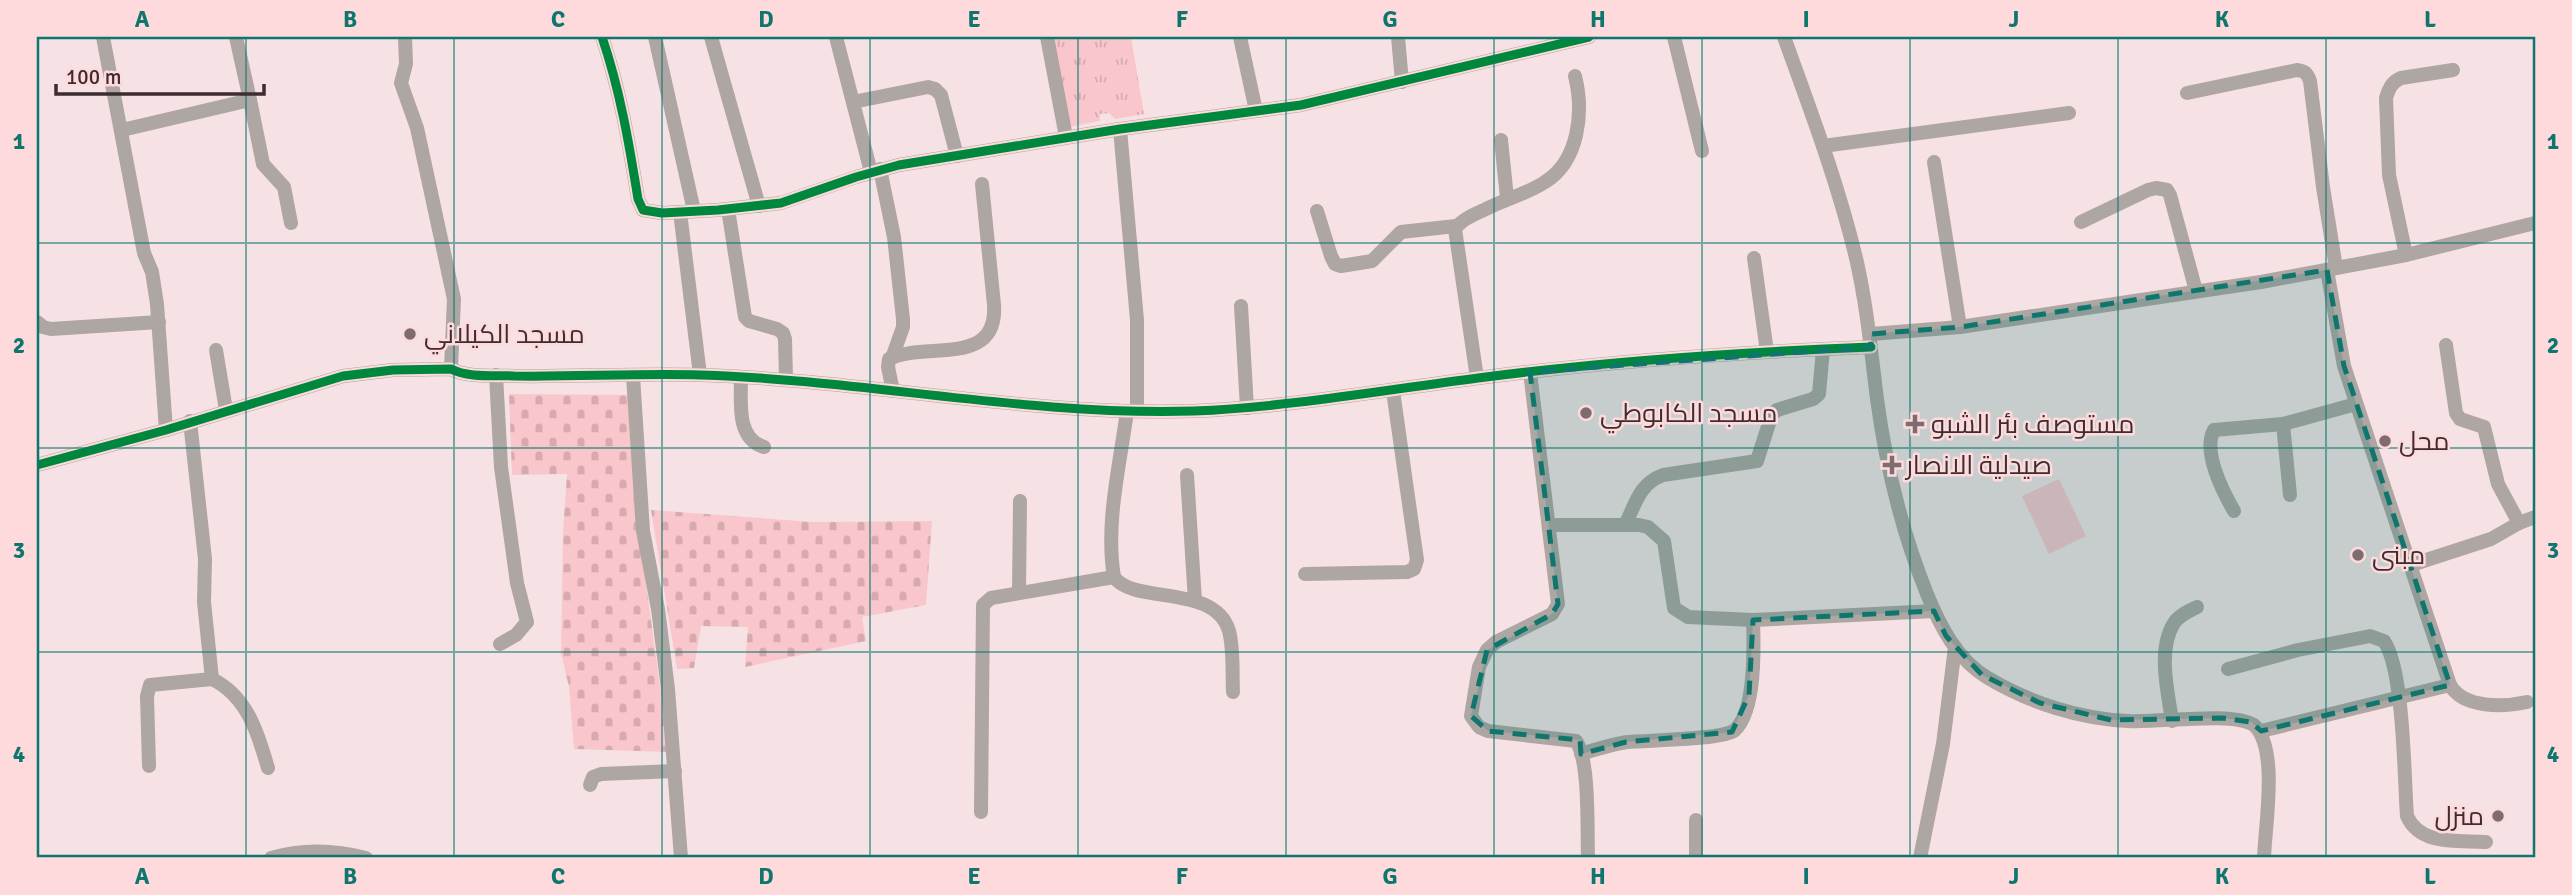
<svg xmlns="http://www.w3.org/2000/svg" width="2572" height="895" viewBox="0 0 2572 895" font-family="Signika,Cairo,sans-serif">
  <style>
    .grass { fill: url(#grass-tufts) }
    .cemetery { fill: url(#cemetery-stones) }
    .garden { fill: #f9c6cb }
    .lines { fill: none; stroke-linecap: round; stroke-linejoin: round }
    .minor { stroke: #aea6a3; stroke-width: 14 }
    .cycleway-casing { stroke: #fedadd; stroke-width: 13 }
    .cycleway { stroke: #00873e; stroke-width: 9 }
    .marked { fill: #0f766e; fill-opacity: 0.2; stroke: #0f766e; stroke-width: 5; stroke-dasharray: 14 9; stroke-linejoin: round }
    .grid { fill: none; stroke: #0f766e; stroke-width: 2; stroke-opacity: 0.55 }
    .poi-dot { fill: #7e6c6e; stroke: #fedadd; stroke-width: 2.5 }
    .labels { text-anchor: middle; stroke-width: 5; stroke-linejoin: round; paint-order: stroke }
    .poi-label { font-size: 26px; fill: #3d2d2e; stroke: #fedadd; text-anchor: start }
    .neatline { fill: none; stroke: #0f766e; stroke-width: 2.5 }
    .grid-label { font-size: 23px; text-anchor: middle; font-weight: bold; fill: #0f766e }
  </style>
  <defs>
    <pattern id="grass-tufts" width="24" height="20" patternUnits="userSpaceOnUse" patternTransform="scale(1.75)"><rect width="24" height="20" fill="#f9c6cb"/><path d="M3 7l-1-3M5 7V3M7 7l1-3M15 17l-1-3M17 17v-4M19 17l1-3" fill="none" stroke="#d6aaaf"/></pattern>
    <pattern id="cemetery-stones" width="16" height="16" patternUnits="userSpaceOnUse" patternTransform="scale(1.75)"><rect width="16" height="16" fill="#f9c6cb"/><path d="M2 7V4a2 2 0 0 1 4 0v3zM10 15v-3a2 2 0 0 1 4 0v3z" fill="#d6aaaf"/></pattern>
  </defs>
  <rect width="100%" height="100%" fill="#f6e2e4"/>
  <!-- grass -->
  <polygon class="grass" points="1052,37 1131,37 1144,114 1115,119 1109,113 1100,114 1100,121 1069,127"/>
  <!-- cemetery -->
  <g class="cemetery">
    <polygon points="509,394 634,395 646,584 669,752 574,749 569,687 561,653 563,533 567,474 512,475"/>
    <polygon points="651,510 813,522 932,521 926,605 862,617 866,641 745,667 748,627 701,626 694,668 677,669"/>
  </g>
  <!-- garden -->
  <polygon class="garden" points="2059,479 2086,536 2049,554 2022,496"/>
  <g class="lines">
    <!-- minor -->
    <g class="minor">
      <polyline points="103,37 144,253 152,272 157,304 166,430"/>
      <polyline points="405,37 406,64 401,83 417,128 454,299 451,369"/>
      <path d="M602 37C620 90 629 143 638 199L643 210 662 213 718 210 781 203 856 177 899 165 1120 129 1301 105 1589 37"/>
      <polyline points="655,37 694,211"/>
      <polyline points="711,37 759,206"/>
      <polyline points="836,37 871,172"/>
      <polyline points="1047,37 1066,137"/>
      <polyline points="1240,37 1256,111"/>
      <polyline points="1398,37 1402,82"/>
      <polyline points="1674,37 1702,151"/>
      <path d="M1784 37C1810 109 1838 183 1856 258 1867 306 1871 351 1877 399 1886 466 1902 532 1927 594 1940 626 1957 660 1988 678 2030 703 2080 719 2128 721 2160 723 2231 711 2254 725 2279 749 2265 825 2264 858"/>
      <path d="M2187 93 2297 70C2305 71 2307 73 2310 81L2323 187 2336 268"/>
      <polyline points="250,100 263,164 284,187 291,223"/>
      <polyline points="853,102 928,87 935,89 941,95 957,156"/>
      <polyline points="1120,129 1137,320 1137,411"/>
      <polyline points="122,130 250,100 236,37"/>
      <polyline points="1501,140 1507,198"/>
      <polyline points="1823,146 2069,113"/>
      <polyline points="1934,162 1960,327"/>
      <polyline points="880,169 894,237 903,319 903,327 892,358"/>
      <polyline points="728,209 745,317 749,321 777,329 783,333 785,339 786,380"/>
      <polyline points="1317,211 1331,256 1335,264 1341,266 1372,261 1401,232 1456,226"/>
      <polyline points="680,212 700,375"/>
      <polyline points="2081,222 2148,190 2156,188 2167,190 2170,195 2196,291"/>
      <path d="M2406 255 2389 175 2386 98C2389 88 2392 82 2401 78L2453 70"/>
      <polyline points="1754,258 1767,352"/>
      <polyline points="1241,306 1247,408"/>
      <polyline points="37,322 43,327 51,329 159,322"/>
      <polyline points="1871,334 1960,327 2261,282 2406,255 2535,223"/>
      <polyline points="2446,345 2456,413 2460,419 2484,427 2498,484 2519,523"/>
      <polyline points="216,350 226,410"/>
      <path d="M1530 372 1558 604 1552 614 1496 642 1487 650 1479 667 1471 716 1479 727 1488 731 1576 741C1590 760 1587 832 1588 858"/>
      <polyline points="496,375 501,467 517,583 527,622 516,635 500,644"/>
      <polyline points="633,376 643,531 658,609 668,689 681,858"/>
      <path d="M741 378C741 403 736 438 764 447"/>
      <path d="M1477 378 1455 229C1462 219 1475 214 1486 209 1505 199 1527 194 1545 182 1579 161 1584 112 1575 76"/>
      <path d="M893 391 888 367 889 359C925 341 998 368 994 305L982 184"/>
      <polyline points="2283,424 2290,495"/>
      <path d="M37 465 166 430 343 376 393 370 451 369C468 378 495 375 514 376 576 377 639 373 701 375 865 380 1028 416 1194 411 1289 407 1384 390 1478 378 1608 361 1740 352 1871 347"/>
      <polyline points="1187,475 1195,601"/>
      <path d="M2234 511C2223 492 2202 451 2214 430L2283 424 2356 404"/>
      <polyline points="1550,525 1639,525 1648,527 1664,541 1674,608 1688,617 1753,620 1934,611"/>
      <path d="M1625 525C1636 503 1639 484 1663 475L1757 461 1772 414 1777 410 1813 399 1819 394 1823 349"/>
      <polyline points="2411,565 2491,539 2519,523 2535,517"/>
      <polyline points="1305,574 1407,572 1414,569 1417,560 1393,391"/>
      <path d="M1114 577C1134 605 1215 583 1229 631 1234 650 1232 673 1233 692"/>
      <polyline points="1019,592 1020,501"/>
      <path d="M2228 669 2298 650 2355 639 2370 636 2384 641C2404 670 2404 777 2407 816 2420 846 2458 840 2486 842"/>
      <path d="M212 679C247 696 258 733 268 768"/>
      <path d="M2450 685C2464 709 2504 707 2527 702"/>
      <path d="M2172 721C2168 692 2157 650 2174 623 2179 615 2189 611 2197 607"/>
      <polyline points="2261,731 2450,685 2344,366 2327,270"/>
      <path d="M1581 754C1597 749 1612 744 1628 742 1648 740 1723 740 1735 730 1756 710 1754 647 1753 620"/>
      <polyline points="149,766 147,696 150,685 212,679 204,602 205,559 190,421"/>
      <polyline points="590,785 593,777 601,774 675,771"/>
      <path d="M981 812 983 605 991 598 1114 577C1105 523 1120 465 1127 411"/>
      <path d="M271 858C302 849 335 850 366 858"/>
      <polyline points="1696,858 1696,820"/>
      <polyline points="1920,858 1943,744 1955,647"/>
    </g>
    <!-- cycleway casing -->
    <g class="cycleway-casing">
      <g id="cycleway">
        <path d="M602 37C620 90 629 143 638 199L643 210 662 213 718 210 781 203 856 177 899 165 1120 129 1301 105 1589 37"/>
        <path d="M37 465 166 430 343 376 393 370 451 369C468 378 495 375 514 376 576 377 639 373 701 375 865 380 1028 416 1194 411 1289 407 1384 390 1478 378 1608 361 1740 352 1871 347"/>
      </g>
    </g>
    <!-- cycleway -->
    <use href="#cycleway" class="cycleway"/>
  </g>
  <!-- marked area -->
  <path class="marked" d="M2327 270 2344 366 2450 685 2261 731 2251 722 2223 718 2111 720 2040 703 1982 675 1946 636 1934 611 1753 620 1749 695 1732 732 1626 742 1581 754 1580 740 1488 731 1471 716 1487 650 1552 614 1558 604 1530 372 1871 347V334L1960 327Z"/>
  <!-- grid -->
  <path class="grid" d="M246 37V858M454 37V858M662 37V858M870 37V858M1078 37V858M1286 37V858M1494 37V858M1702 37V858M1910 37V858M2118 37V858M2326 37V858M37 243H2535M37 448H2535M37 652H2535"/>
  <!-- markers -->
  <g class="poi-dot">
    <circle cx="410" cy="334" r="7"/>
    <circle cx="1586" cy="413" r="7"/>
    <path d="M1911.5 413.5h7v7h7v7h-7v7h-7v-7h-7v-7h7z"/>
    <circle cx="2385" cy="441" r="7"/>
    <path d="M1888.5 454.5h7v7h7v7h-7v7h-7v-7h-7v-7h7z"/>
    <circle cx="2358" cy="555" r="7"/>
    <circle cx="2498" cy="816" r="7"/>
  </g>
  <g class="labels">
    <!-- poi labels -->
    <g class="poi-label">
      <text x="424" y="343">مسجد الكيلاني</text>
      <text x="1600" y="422">مسجد الكابوطي</text>
      <text x="1931" y="433">مستوصف بئر الشبو</text>
      <text x="2399" y="450">محل</text>
      <text x="1906" y="474">صيدلية الانصار</text>
      <text x="2372" y="564">مبنى</text>
      <text x="2484" y="825" text-anchor="end">منزل</text>
    </g>
  </g>
  <!-- border -->
  <rect width="2572" height="895" fill="none" stroke="#fedadd" stroke-width="77"/>
  <!-- scale -->
  <path d="M56 84v10h208v-10" fill="none" stroke="#3d2d2e" stroke-width="3.5"/>
  <text x="66" y="84" font-size="21" fill="#3d2d2e" stroke="#fedadd" stroke-width="5" paint-order="stroke">100 m</text>
  <rect x="38" y="38" width="2496" height="818" class="neatline"/>
  <g class="grid-label">
    <text x="142" y="27">A</text>
    <text x="350" y="27">B</text>
    <text x="558" y="27">C</text>
    <text x="766" y="27">D</text>
    <text x="974" y="27">E</text>
    <text x="1182" y="27">F</text>
    <text x="1390" y="27">G</text>
    <text x="1598" y="27">H</text>
    <text x="1806" y="27">I</text>
    <text x="2014" y="27">J</text>
    <text x="2222" y="27">K</text>
    <text x="2430" y="27">L</text>
    <text x="19" y="149">1</text>
    <text x="2553" y="149">1</text>
    <text x="19" y="353">2</text>
    <text x="2553" y="353">2</text>
    <text x="19" y="558">3</text>
    <text x="2553" y="558">3</text>
    <text x="19" y="762">4</text>
    <text x="2553" y="762">4</text>
    <text x="142" y="884">A</text>
    <text x="350" y="884">B</text>
    <text x="558" y="884">C</text>
    <text x="766" y="884">D</text>
    <text x="974" y="884">E</text>
    <text x="1182" y="884">F</text>
    <text x="1390" y="884">G</text>
    <text x="1598" y="884">H</text>
    <text x="1806" y="884">I</text>
    <text x="2014" y="884">J</text>
    <text x="2222" y="884">K</text>
    <text x="2430" y="884">L</text>
  </g>
</svg>
